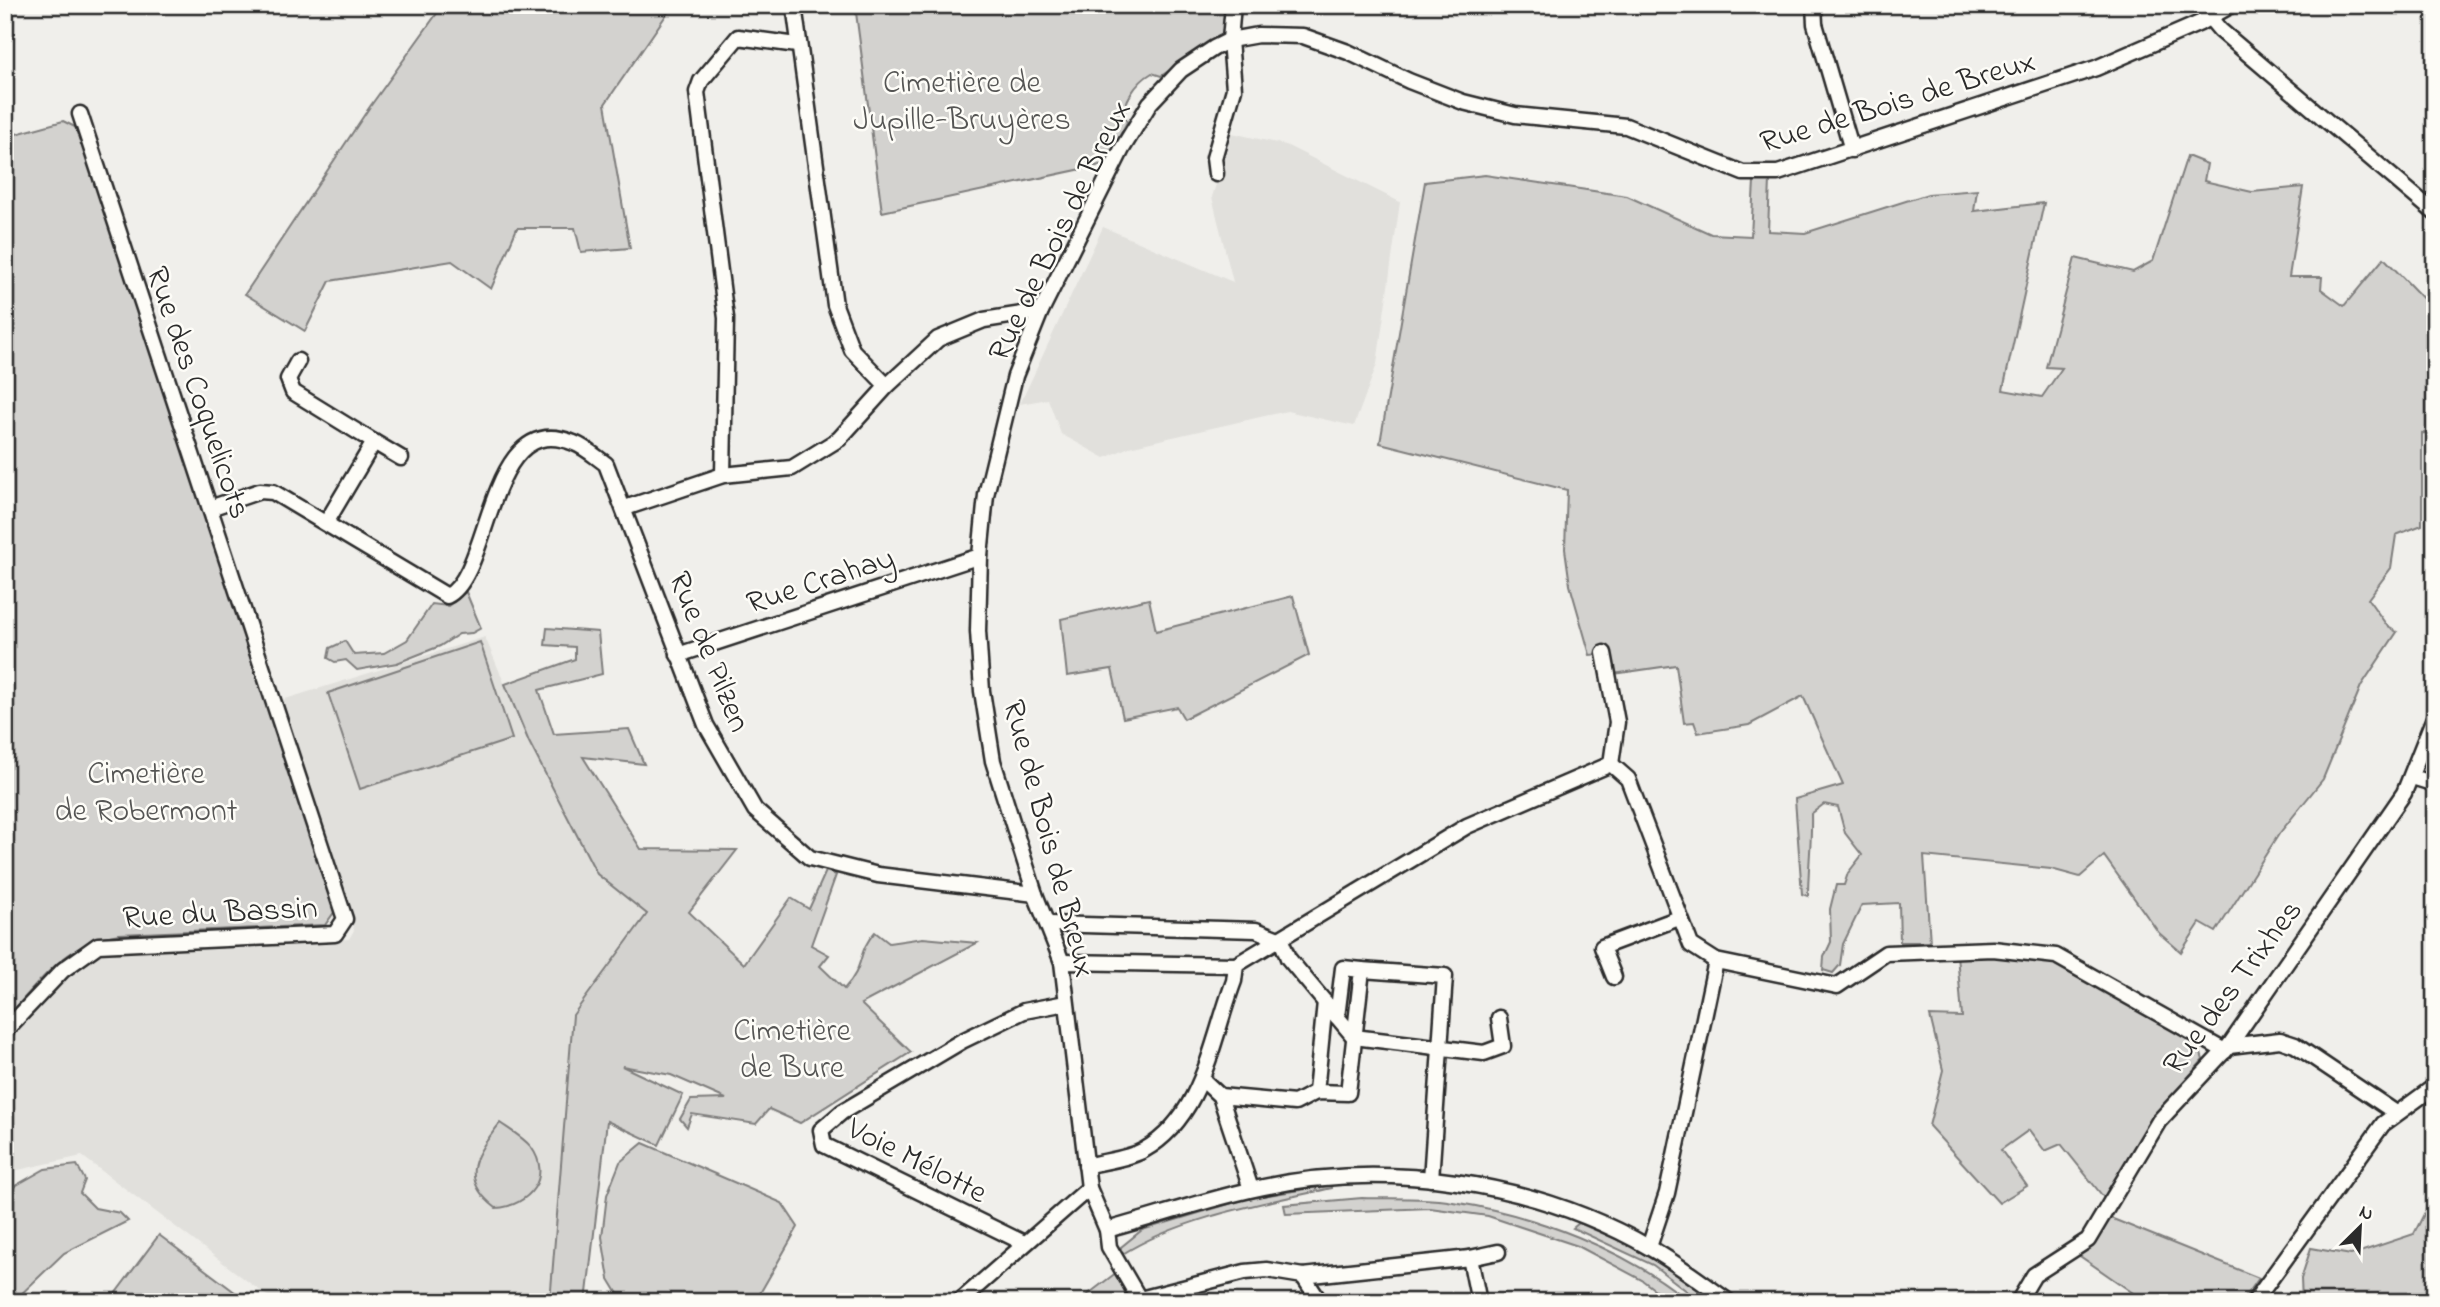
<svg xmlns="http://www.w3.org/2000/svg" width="2440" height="1307" viewBox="0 0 2440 1307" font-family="'Indie Flower',sans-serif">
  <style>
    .built { fill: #e1e0dc }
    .green { fill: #d3d2cf; stroke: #7f7e7d; stroke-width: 2 }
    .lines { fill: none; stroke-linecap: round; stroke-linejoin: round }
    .minor-casing { stroke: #2b2b2b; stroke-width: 19 }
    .minor { stroke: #fdfcf7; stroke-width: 14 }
    .labels { text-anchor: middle; stroke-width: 5; stroke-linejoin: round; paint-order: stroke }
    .park-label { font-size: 32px; fill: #555554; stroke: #fdfcf7 }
    .street-label { font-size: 32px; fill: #2b2b2b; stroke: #fdfcf7 }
  </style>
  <rect width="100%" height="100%" fill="#f0efeb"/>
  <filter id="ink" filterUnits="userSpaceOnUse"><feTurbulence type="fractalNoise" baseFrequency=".0143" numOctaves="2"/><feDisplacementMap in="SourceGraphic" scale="14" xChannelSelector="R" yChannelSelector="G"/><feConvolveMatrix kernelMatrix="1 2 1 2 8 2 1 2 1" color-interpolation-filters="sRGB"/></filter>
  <g filter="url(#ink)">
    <!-- built -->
    <g class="built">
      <polygon points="1232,133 1286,145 1400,202 1377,364 1354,426 1287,411 1129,447 1105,458 1061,434 1048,399 1020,404 1103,227 1233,282 1212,197"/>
      <polygon points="485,637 529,742 597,874 647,914 573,1015 550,1302 275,1302 82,1156 18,1170 5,1162 5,1041 65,974 95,953 349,939 354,930 348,906 279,701"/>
    </g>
    <!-- green -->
    <g class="green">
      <polygon points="443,5 673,5 605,104 630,248 581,252 575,228 517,228 491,289 452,261 330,281 305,331 245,294 369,108"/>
      <path d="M855 5H1230L1225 33 1161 76 1152 73C1138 81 1118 105 1127 122L1105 164 882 212Z"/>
      <path d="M63 121 77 128 335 911 325 925 119 934C66 942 39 982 5 1020V137Z"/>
      <path d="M2187 156 2207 164 2204 181 2252 192 2303 187 2289 277H2322L2321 289 2344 306 2384 258 2435 311V417L2430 434 2422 433V525L2396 535 2391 568 2368 599 2388 627 2397 632 2361 686 2323 779 2279 834 2216 932 2200 923 2181 952 2159 933 2104 856 2080 877 2051 869 1924 856 1930 942H1900L1899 903 1862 905 1843 944 1840 965 1833 973 1823 970 1824 957 1831 942 1830 909 1836 885H1844L1848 873 1862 855 1845 833 1838 807 1824 804 1811 814C1812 842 1808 868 1808 896L1802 894 1795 799 1843 785 1803 696 1749 725 1698 733 1694 722 1684 723 1676 665 1613 674 1611 653 1590 655 1570 585 1565 549 1567 490 1380 443 1425 182 1485 175 1627 196 1711 234 1751 236 1754 181 1770 180 1768 231 1805 233 1928 194 1977 190 1974 211 2044 203 2003 390 2042 397 2062 368 2046 367 2075 258 2133 272 2153 261Z"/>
      <polygon points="466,592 481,628 472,633 459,634 440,646 397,663 357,670 346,660 335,662 328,658 330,648 345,641 354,655 384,653 407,640 432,604 448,606"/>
      <polygon points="1293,596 1309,655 1184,719 1177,707 1123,718 1112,669 1067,676 1061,619 1149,599 1156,631"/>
      <path d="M547 628 598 632 602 674 539 690 554 734 629 729 644 764 583 757 641 849 737 850 689 912 744 964 791 898 809 909 826 871 836 875 811 945 829 955 820 966 844 989C866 966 856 953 875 932L889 943 923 938 977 943 861 1004 911 1052 800 1123 769 1109 756 1124 692 1114 687 1127 680 1119 691 1100 726 1099 671 1075 622 1066 683 1095 659 1145 607 1121 586 1302H550L573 1015 647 914 597 874 529 742 505 684 575 659V647L545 645Z"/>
      <polygon points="480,642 512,739 360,789 328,693"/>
      <path d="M1957 954 2008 955 2056 960 2197 1041 2203 1060C2164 1104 2133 1148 2105 1199L2061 1144 2045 1151 2029 1130 2001 1150 2027 1186 1999 1203 1929 1126 1943 1070 1930 1016 1962 1017Z"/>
      <path d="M500 1123C510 1130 524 1138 531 1147 553 1177 529 1206 496 1208 457 1178 476 1154 500 1123Z"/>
      <polygon points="643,1143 782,1203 798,1227 755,1302 623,1302 609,1279 602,1237 607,1195 620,1162"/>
      <polygon points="77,1165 85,1180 80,1193 95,1208 120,1213 128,1221 64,1253 13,1302 5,1302 5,1201 15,1186 45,1169"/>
      <path d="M1332 1185V1188C1264 1203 1181 1217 1121 1255V1247L1142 1230 1249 1198Z"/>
      <polygon points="2435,1192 2435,1302 2302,1302 2301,1279 2311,1248 2351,1255 2414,1234"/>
      <path d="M1362 1198C1392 1199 1424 1197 1453 1202 1536 1215 1625 1249 1690 1302H1671L1642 1280 1578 1246 1488 1216 1430 1208 1286 1214 1284 1205Z"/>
      <polygon points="2108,1217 2259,1278 2242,1302 2133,1302 2136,1295 2077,1254"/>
      <polygon points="1579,1223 1653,1255 1720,1302 1701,1302 1653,1265 1573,1228"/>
      <polygon points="159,1235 248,1302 109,1302"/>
      <polygon points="1117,1272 1127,1298 1122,1302 1078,1302"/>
    </g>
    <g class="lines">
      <!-- minor casing -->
      <g class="minor-casing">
        <g id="minor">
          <polyline points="794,5 835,305 852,350 887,386"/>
          <polyline points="1814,5 1815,24 1852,150"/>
          <polyline points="2199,5 2220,30 2435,213"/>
          <polyline points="1216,174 1214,158 1234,89 1230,40 1233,5"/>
          <polyline points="298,361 288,379 293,392 374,442 326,523"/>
          <polyline points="374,442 401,458"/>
          <polyline points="723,475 726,318 697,92 701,81 738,37 797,45"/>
          <path d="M210 508 260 491 273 492 447 596C493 574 486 407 574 443 585 447 596 457 606 464L706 725 755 810 810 858 878 875 1035 894"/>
          <polyline points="625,508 723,475 792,468 839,439 887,386 938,339 984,320 1041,311"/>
          <polyline points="1604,653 1617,722 1611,764"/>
          <polyline points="678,655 980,556"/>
          <polyline points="2412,777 2435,784"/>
          <polyline points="1049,924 1256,930 1281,940"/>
          <polyline points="1281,940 1288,958 1354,1037 1484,1053 1503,1046 1499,1018"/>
          <polyline points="1062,962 1236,965 1467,826 1611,764 1628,779 1691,945 1716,961 1837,986 1886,953 1993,949 2056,956 2225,1051"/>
          <polyline points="1362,970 1445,976 1431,1179"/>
          <polyline points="1614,977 1602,947 1679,918"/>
          <polyline points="5,1031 63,970 98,945 335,934 345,919 80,114"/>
          <polyline points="2229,1046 2280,1040 2295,1045 2396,1113"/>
          <polyline points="1202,1079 1220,1096 1251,1189"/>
          <polyline points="1316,1092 1325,1002"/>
          <polyline points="1220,1096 1295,1103 1316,1092 1348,1093 1362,970 1343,968 1337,1017"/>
          <path d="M1086 1166C1104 1161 1128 1159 1144 1150 1203 1117 1212 1039 1234 981L1236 965"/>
          <path d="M1107 1230C1154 1217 1202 1201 1250 1190 1381 1159 1533 1180 1650 1248 1678 1264 1703 1283 1729 1302"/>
          <polyline points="1024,1243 824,1145 821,1130 842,1112 962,1041 1024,1011 1066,1003"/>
          <polyline points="1649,1247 1667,1193 1716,961"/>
          <polyline points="1470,1258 1498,1252"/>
          <polyline points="1303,1276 1320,1302"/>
          <polyline points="1140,1299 1245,1272 1267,1270 1303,1276 1470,1258 1479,1302"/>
          <polyline points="959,1302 1089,1188"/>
          <polyline points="1141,1302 1109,1247 1107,1230 1089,1188 1062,962 1035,894 993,761 982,691 978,631 980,556 986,495 1015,376 1041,311 1122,149 1150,103 1181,70 1214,48 1230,40 1258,35 1303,36 1348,52 1409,81 1463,102 1515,115 1626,126 1743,173 1778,173 2096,68 2200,23 2232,5"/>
          <polyline points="2018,1302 2034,1275 2088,1240 2159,1121 2229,1046 2404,793 2435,715"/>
          <polyline points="2254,1302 2383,1124 2435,1086"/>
        </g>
      </g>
      <!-- minor -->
      <use href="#minor" class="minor"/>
    </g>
  </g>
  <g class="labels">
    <!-- park labels -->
    <g class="park-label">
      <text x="962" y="92">Cimetière de<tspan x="962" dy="37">Jupille-Bruyères</tspan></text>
      <text x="146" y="783">Cimetière<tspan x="146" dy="37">de Robermont</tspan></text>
      <text x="792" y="1040">Cimetière<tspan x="792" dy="37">de Bure</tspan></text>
    </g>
    <!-- street labels -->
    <g class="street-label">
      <text transform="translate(1897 100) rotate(-17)" y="11">Rue de Bois de Breux</text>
      <text transform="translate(1058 230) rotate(-64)" y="11">Rue de Bois de Breux</text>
      <text transform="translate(200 392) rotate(71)" y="11">Rue des Coquelicots</text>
      <text transform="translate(820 579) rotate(-18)" y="11">Rue Crahay</text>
      <text transform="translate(711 651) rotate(68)" y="11">Rue de Pilzen</text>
      <text transform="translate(1051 838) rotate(75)" y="11">Rue de Bois de Breux</text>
      <text transform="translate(220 911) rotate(-3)" y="11">Rue du Bassin</text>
      <text transform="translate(2231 986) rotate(-53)" y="11">Rue des Trixhes</text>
      <text transform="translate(918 1159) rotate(27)" y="11">Voie Mélotte</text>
    </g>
  </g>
  <!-- margin -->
  <rect width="2440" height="1307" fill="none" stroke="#fdfcf7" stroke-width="28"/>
  <rect x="14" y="14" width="2412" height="1279" fill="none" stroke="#2b2b2b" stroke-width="2.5" filter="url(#ink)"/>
  <!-- north arrow -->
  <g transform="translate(2360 1227) rotate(24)" stroke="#fdfcf7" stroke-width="5" paint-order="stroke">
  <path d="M0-5L12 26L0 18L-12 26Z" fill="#2b2b2b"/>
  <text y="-10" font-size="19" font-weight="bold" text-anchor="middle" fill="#2b2b2b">N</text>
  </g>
</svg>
